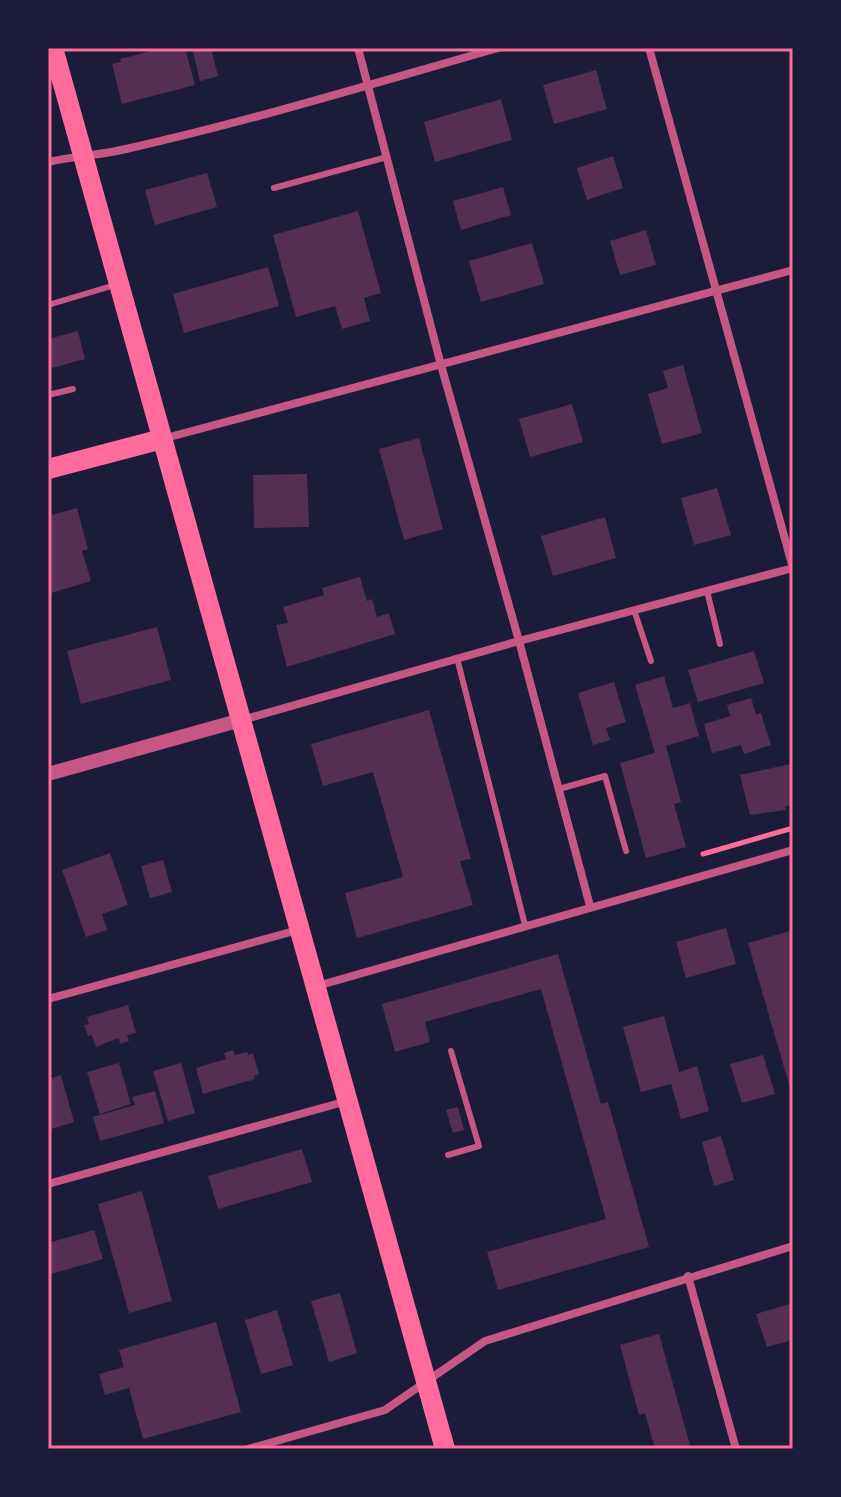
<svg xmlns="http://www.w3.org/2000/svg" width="841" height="1497" viewBox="0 0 841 1497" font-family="'Roboto Condensed',sans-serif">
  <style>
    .building { fill: #542f53 }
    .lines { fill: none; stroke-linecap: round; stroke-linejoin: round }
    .path { stroke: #ff6b9d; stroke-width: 5 }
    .service { stroke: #c65784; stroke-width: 6 }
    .minor { stroke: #c65784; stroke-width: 8 }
    .tertiary { stroke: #c65784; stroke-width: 14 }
    .primary { stroke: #ff6b9d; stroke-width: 20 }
    .neatline { fill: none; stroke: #ff6b9d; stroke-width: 3 }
  </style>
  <rect width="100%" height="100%" fill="#1b1b3a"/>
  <!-- building -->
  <g class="building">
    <polygon points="164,48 185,48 195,85 122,104 112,64 121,62 120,59"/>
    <polygon points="192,48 211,48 218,76 200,81"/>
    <polygon points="596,70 607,109 554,124 543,85"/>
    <polygon points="501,99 512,140 435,162 424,122"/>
    <polygon points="613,156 623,188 587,200 577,168"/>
    <polygon points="207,173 217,207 155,225 145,190"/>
    <polygon points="503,187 511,215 461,230 453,201"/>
    <polygon points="358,211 381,293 364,298 370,321 342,329 335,306 296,317 273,235"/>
    <polygon points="646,230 656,265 620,275 610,241"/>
    <polygon points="532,243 544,284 481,302 469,261"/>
    <polygon points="268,267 279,306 184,333 173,294"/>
    <polygon points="78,331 85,359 48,369 48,339"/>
    <polygon points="683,365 702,433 662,444 648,394 668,388 663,371"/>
    <polygon points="572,404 583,442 530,457 519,419"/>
    <polygon points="419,438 443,529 404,540 379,449"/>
    <polygon points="307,474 309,527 254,528 253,475"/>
    <polygon points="717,488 731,535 694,545 681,498"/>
    <polygon points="77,508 88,549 82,551 91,581 48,594 48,516"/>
    <polygon points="605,517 616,558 553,576 541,536"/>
    <polygon points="360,577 367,601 372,599 377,617 389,613 395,634 287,667 276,625 288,623 283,607 324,595 322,588"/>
    <polygon points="157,627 171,680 81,704 67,651"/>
    <polygon points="754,651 764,683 698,702 688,670"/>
    <polygon points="664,676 673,708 690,703 699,736 666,746 681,802 674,804 686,847 646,858 620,763 655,753 635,685"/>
    <polygon points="614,682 626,722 606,728 610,740 593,745 578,693"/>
    <polygon points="751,698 756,714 761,713 771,745 744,754 741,745 712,753 704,724 730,716 727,705"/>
    <polygon points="429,710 471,859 460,861 473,905 357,938 345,893 403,877 373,772 323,786 311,744"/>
    <polygon points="790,764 793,777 793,805 785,807 786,810 750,815 740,775"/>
    <polygon points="110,853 128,905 102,914 107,930 86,937 62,870"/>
    <polygon points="163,860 172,892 150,898 141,866"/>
    <polygon points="726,928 736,964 686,978 676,942"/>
    <polygon points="793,930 793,1095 792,1095 748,943"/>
    <polygon points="558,954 601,1104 608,1102 649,1247 498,1290 487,1252 606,1219 541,989 425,1022 430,1042 395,1052 382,1004"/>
    <polygon points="128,1005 136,1033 127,1035 129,1041 120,1044 119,1038 96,1047 92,1035 88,1036 84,1025 89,1024 87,1017"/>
    <polygon points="664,1016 679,1072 697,1066 709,1111 681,1119 671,1084 641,1092 623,1027"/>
    <polygon points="233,1050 235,1055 247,1052 248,1055 253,1053 259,1074 254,1076 255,1079 203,1094 196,1068 226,1059 224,1053"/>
    <polygon points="763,1055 775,1094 742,1103 730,1064"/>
    <polygon points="119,1063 131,1104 100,1114 87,1072"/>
    <polygon points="181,1063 195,1113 168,1121 153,1071"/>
    <polygon points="61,1075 74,1122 48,1130 48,1079"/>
    <polygon points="155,1091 164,1123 100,1141 93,1117 135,1105 132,1097"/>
    <polygon points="458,1107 464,1130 453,1133 446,1110"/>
    <polygon points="721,1136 734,1180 714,1186 702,1142"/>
    <polygon points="302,1149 312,1182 218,1209 208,1176"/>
    <polygon points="142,1191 172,1301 129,1313 98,1204"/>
    <polygon points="94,1230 103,1259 48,1275 48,1243"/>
    <polygon points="340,1293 357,1353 329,1362 311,1301"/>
    <polygon points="793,1303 793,1340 767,1347 756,1314"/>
    <polygon points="277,1310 293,1365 261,1374 245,1320"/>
    <polygon points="216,1322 241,1412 143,1439 129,1388 105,1395 99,1374 124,1367 119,1350"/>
    <polygon points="659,1334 691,1449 655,1449 645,1413 639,1415 620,1345"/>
  </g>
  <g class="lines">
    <!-- path -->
    <polyline class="path" points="703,854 793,828"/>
    <!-- service -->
    <g class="service">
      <polyline points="274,188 387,157"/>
      <polyline points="48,305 115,285"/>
      <polyline points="48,395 73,389"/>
      <polyline points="707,591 720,644"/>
      <polyline points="634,610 651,661"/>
      <polyline points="457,658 525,925"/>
      <polyline points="559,789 605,776 626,851"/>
      <polyline points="448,1155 479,1146 451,1051"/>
    </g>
    <!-- minor -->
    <g class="minor">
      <polyline points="358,48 441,365 519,641 590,906"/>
      <path d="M48 162C75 156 101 155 126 149 251 121 375 83 498 48"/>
      <polyline points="162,439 793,270"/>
      <polyline points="242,720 519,641 793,568 649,48"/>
      <polyline points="317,986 793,850"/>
      <polyline points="48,999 298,930"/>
      <polyline points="48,1184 347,1101"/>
      <polyline points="688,1276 736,1449"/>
      <polyline points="248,1449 385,1410 485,1341 793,1246"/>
    </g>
    <!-- tertiary -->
    <polyline class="tertiary" points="48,774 241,720"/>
    <!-- primary -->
    <g class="primary">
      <polyline points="53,48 445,1449"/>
      <polyline points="48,469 162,439"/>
    </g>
  </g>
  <!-- border -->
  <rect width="841" height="1497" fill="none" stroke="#1b1b3a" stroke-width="100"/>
  <rect x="50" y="50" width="741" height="1397" class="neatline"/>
</svg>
